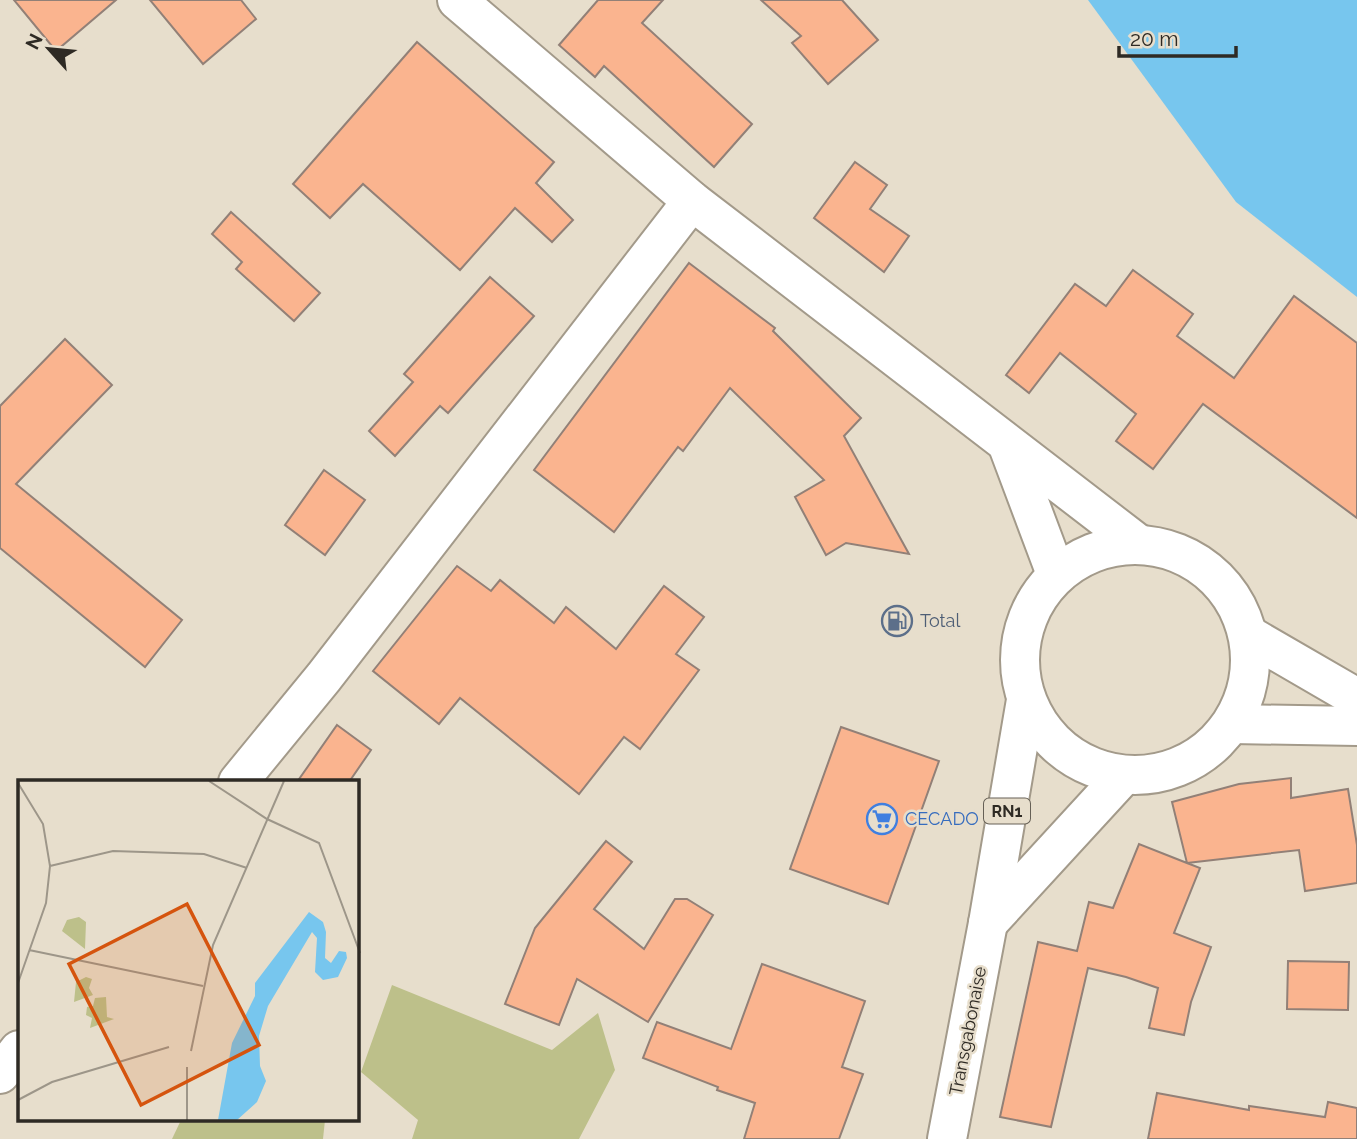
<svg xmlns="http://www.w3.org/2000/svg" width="1357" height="1139" viewBox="0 0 1357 1139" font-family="Raleway,sans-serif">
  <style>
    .green { fill: #bdc08a }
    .water { fill: #77c6ee }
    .building { fill: #fab48f; stroke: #928077; stroke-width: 2 }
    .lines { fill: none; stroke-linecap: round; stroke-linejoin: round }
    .street-casing { stroke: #a39a8a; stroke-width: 42 }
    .highway-casing { stroke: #a39a8a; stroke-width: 42 }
    .street { stroke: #fff; stroke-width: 38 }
    .highway { stroke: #fff; stroke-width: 38 }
    .labels { text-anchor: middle; stroke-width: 5; stroke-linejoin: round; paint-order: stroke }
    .shield { fill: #e7decc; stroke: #666056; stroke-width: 2 }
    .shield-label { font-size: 16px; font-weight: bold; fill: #2e2a24 }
    .service-label { font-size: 18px; fill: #4e5e75; stroke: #e7decc; text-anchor: start }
    .shop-label { font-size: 18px; fill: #366cbe; stroke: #e7decc; text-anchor: start }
    .street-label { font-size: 18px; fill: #2e2a24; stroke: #e7decc }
    .inset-road { fill: none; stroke: #9d9689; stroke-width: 2 }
    .view { fill: #d5540e; fill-opacity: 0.15; stroke: #d5540e; stroke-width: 3.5 }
    .inset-edge { fill: none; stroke: #2e2a24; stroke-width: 3.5 }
  </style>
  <rect width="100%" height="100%" fill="#e7decc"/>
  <!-- green -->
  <g class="green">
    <polygon points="392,985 552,1050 598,1013 615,1070 579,1139 412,1139 418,1120 361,1072"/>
    <polygon points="181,1120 325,1120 323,1139 172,1139"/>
  </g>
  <!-- water -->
  <polygon class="water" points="1088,0 1357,0 1357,297 1236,202"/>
  <!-- building -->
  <g class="building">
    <polygon points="14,0 116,0 56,51"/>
    <polygon points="150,0 241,0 256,19 203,64"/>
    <polygon points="598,0 663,0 642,23 752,124 714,167 604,66 595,77 559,45"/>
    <polygon points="761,0 842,0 878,40 828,84 792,43 801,36"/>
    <polygon points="417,42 554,162 536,183 573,220 552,242 515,208 460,270 363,184 330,218 293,184"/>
    <polygon points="855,162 887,185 870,209 909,236 884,272 814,218"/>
    <polygon points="231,212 320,293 294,321 236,269 242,262 212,234"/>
    <polygon points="689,263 775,328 773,331 861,418 844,436 909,554 846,543 826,555 795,497 824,480 730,388 683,451 678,447 614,532 534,470"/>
    <polygon points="1133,270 1193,314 1177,336 1234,378 1294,296 1357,343 1357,518 1203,404 1153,469 1116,441 1136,414 1060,353 1029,393 1006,375 1075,284 1106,306"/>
    <polygon points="490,277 534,316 448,413 440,406 395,456 369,431 413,382 404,374"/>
    <polygon points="65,339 112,385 16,484 182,620 145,667 0,548 0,406"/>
    <polygon points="324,470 365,500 325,555 285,525"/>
    <polygon points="457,566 491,591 500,580 554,623 566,607 616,649 664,586 704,617 676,654 699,670 640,749 624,737 579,794 460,698 439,724 373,671"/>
    <polygon points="337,725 371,750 349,782 297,782"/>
    <polygon points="841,727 939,761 888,904 790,869"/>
    <polygon points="1291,778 1291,798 1348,789 1357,845 1357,883 1305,891 1299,850 1187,863 1200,868 1174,933 1211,947 1191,1002 1184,1035 1149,1028 1158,988 1126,977 1088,968 1051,1127 1000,1117 1038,942 1077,951 1089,902 1113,908 1139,844 1187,863 1172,802 1239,784"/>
    <polygon points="606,841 632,862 594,909 644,949 675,899 687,899 713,915 648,1022 577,979 559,1025 505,1004 535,928"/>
    <polygon points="1288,961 1349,962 1348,1010 1287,1009"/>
    <polygon points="762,964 865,1001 842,1067 863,1074 839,1139 744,1139 755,1103 717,1090 718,1087 643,1058 657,1022 731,1049"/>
    <polygon points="1157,1093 1249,1110 1249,1106 1325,1117 1328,1102 1357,1108 1357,1139 1148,1139"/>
  </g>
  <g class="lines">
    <!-- street casing -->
    <g class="street-casing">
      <g id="street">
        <polyline points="457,0 692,201 1137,543"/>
        <polyline points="1008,446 1056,574"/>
        <polyline points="238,782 324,677 692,201"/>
        <polyline points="0,1074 19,1050"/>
      </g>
    </g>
    <!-- highway casing -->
    <g class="highway-casing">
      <g id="highway">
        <circle cx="1135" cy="660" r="115"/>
        <polyline points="1250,636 1357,698"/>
        <polyline points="1232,724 1357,726"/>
        <polyline points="988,923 1123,776"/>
        <polyline points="947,1139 988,923 1026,700"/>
      </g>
    </g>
    <!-- street -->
    <use href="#street" class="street"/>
    <!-- highway -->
    <use href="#highway" class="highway"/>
  </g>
  <!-- icons -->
  <defs>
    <g id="fuel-ring" transform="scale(1.575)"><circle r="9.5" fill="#e7decc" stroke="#5c6f8a" stroke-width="1.5"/><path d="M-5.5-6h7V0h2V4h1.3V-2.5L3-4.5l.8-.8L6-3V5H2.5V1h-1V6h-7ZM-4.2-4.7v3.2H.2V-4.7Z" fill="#5c6f8a"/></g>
    <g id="supermarket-ring" transform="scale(1.575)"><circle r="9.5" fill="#e7decc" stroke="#3f7fe0" stroke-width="1.5"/><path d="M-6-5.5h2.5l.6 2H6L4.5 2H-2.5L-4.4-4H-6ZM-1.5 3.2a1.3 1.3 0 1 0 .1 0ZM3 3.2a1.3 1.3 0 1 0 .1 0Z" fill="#3f7fe0"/></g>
  </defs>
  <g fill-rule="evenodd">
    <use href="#fuel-ring" x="897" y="621"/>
    <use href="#supermarket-ring" x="882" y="819"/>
  </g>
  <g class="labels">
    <!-- shield labels -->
    <rect class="shield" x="984" y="798.5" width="46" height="25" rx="5"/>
    <g class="shield-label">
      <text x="1007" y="817">RN1</text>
    </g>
    <!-- service labels -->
    <g class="service-label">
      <text x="920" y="627">Total</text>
    </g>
    <!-- shop labels -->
    <g class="shop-label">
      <text x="905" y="825">CECADO</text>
    </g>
    <!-- street labels -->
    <g class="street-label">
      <text transform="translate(968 1031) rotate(-79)" y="6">Transgabonaise</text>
    </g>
  </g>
  <!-- overview -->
  <g transform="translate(18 780)">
    <rect width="341" height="341" fill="#e7decc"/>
    <path d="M61 137 68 142 67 169 44 151 49 140ZM68 197 74 199 71 208 75 215 56 222 58 202ZM88 217 89 237 96 239 72 248 74 238 68 235 69 227 75 226 77 218Z" fill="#bdc08a"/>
    <path d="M291 132 305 142 308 152 307 178 313 183 321 171 328 172 329 178 320 197 305 200 297 192 299 158 294 152 250 226 241 256 242 286 248 301 239 322 219 340H200L214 263 237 216V203Z" fill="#77c6ee"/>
    <path class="inset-road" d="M191 1 249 39 301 63 342 173M0 3 25 44 32 86 28 123 0 203M32 86 95 71 186 74 229 88M11 170 185 206M173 271 195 165 266 1M0 320 34 302 151 267M169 340V287"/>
    <path class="view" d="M169 124 241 265 123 325 51 184Z"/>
    <rect width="341" height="341" class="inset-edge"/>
  </g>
  <!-- north arrow -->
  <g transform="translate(49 49) rotate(297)" stroke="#e7decc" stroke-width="5" paint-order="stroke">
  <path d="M0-5L12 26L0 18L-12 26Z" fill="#2e2a24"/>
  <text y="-10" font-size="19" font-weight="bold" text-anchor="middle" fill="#2e2a24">N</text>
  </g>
  <!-- scale -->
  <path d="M1119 46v10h117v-10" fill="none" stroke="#2e2a24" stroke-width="3.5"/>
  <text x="1130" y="46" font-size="21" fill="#2e2a24" stroke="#e7decc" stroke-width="5" paint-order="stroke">20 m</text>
</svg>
